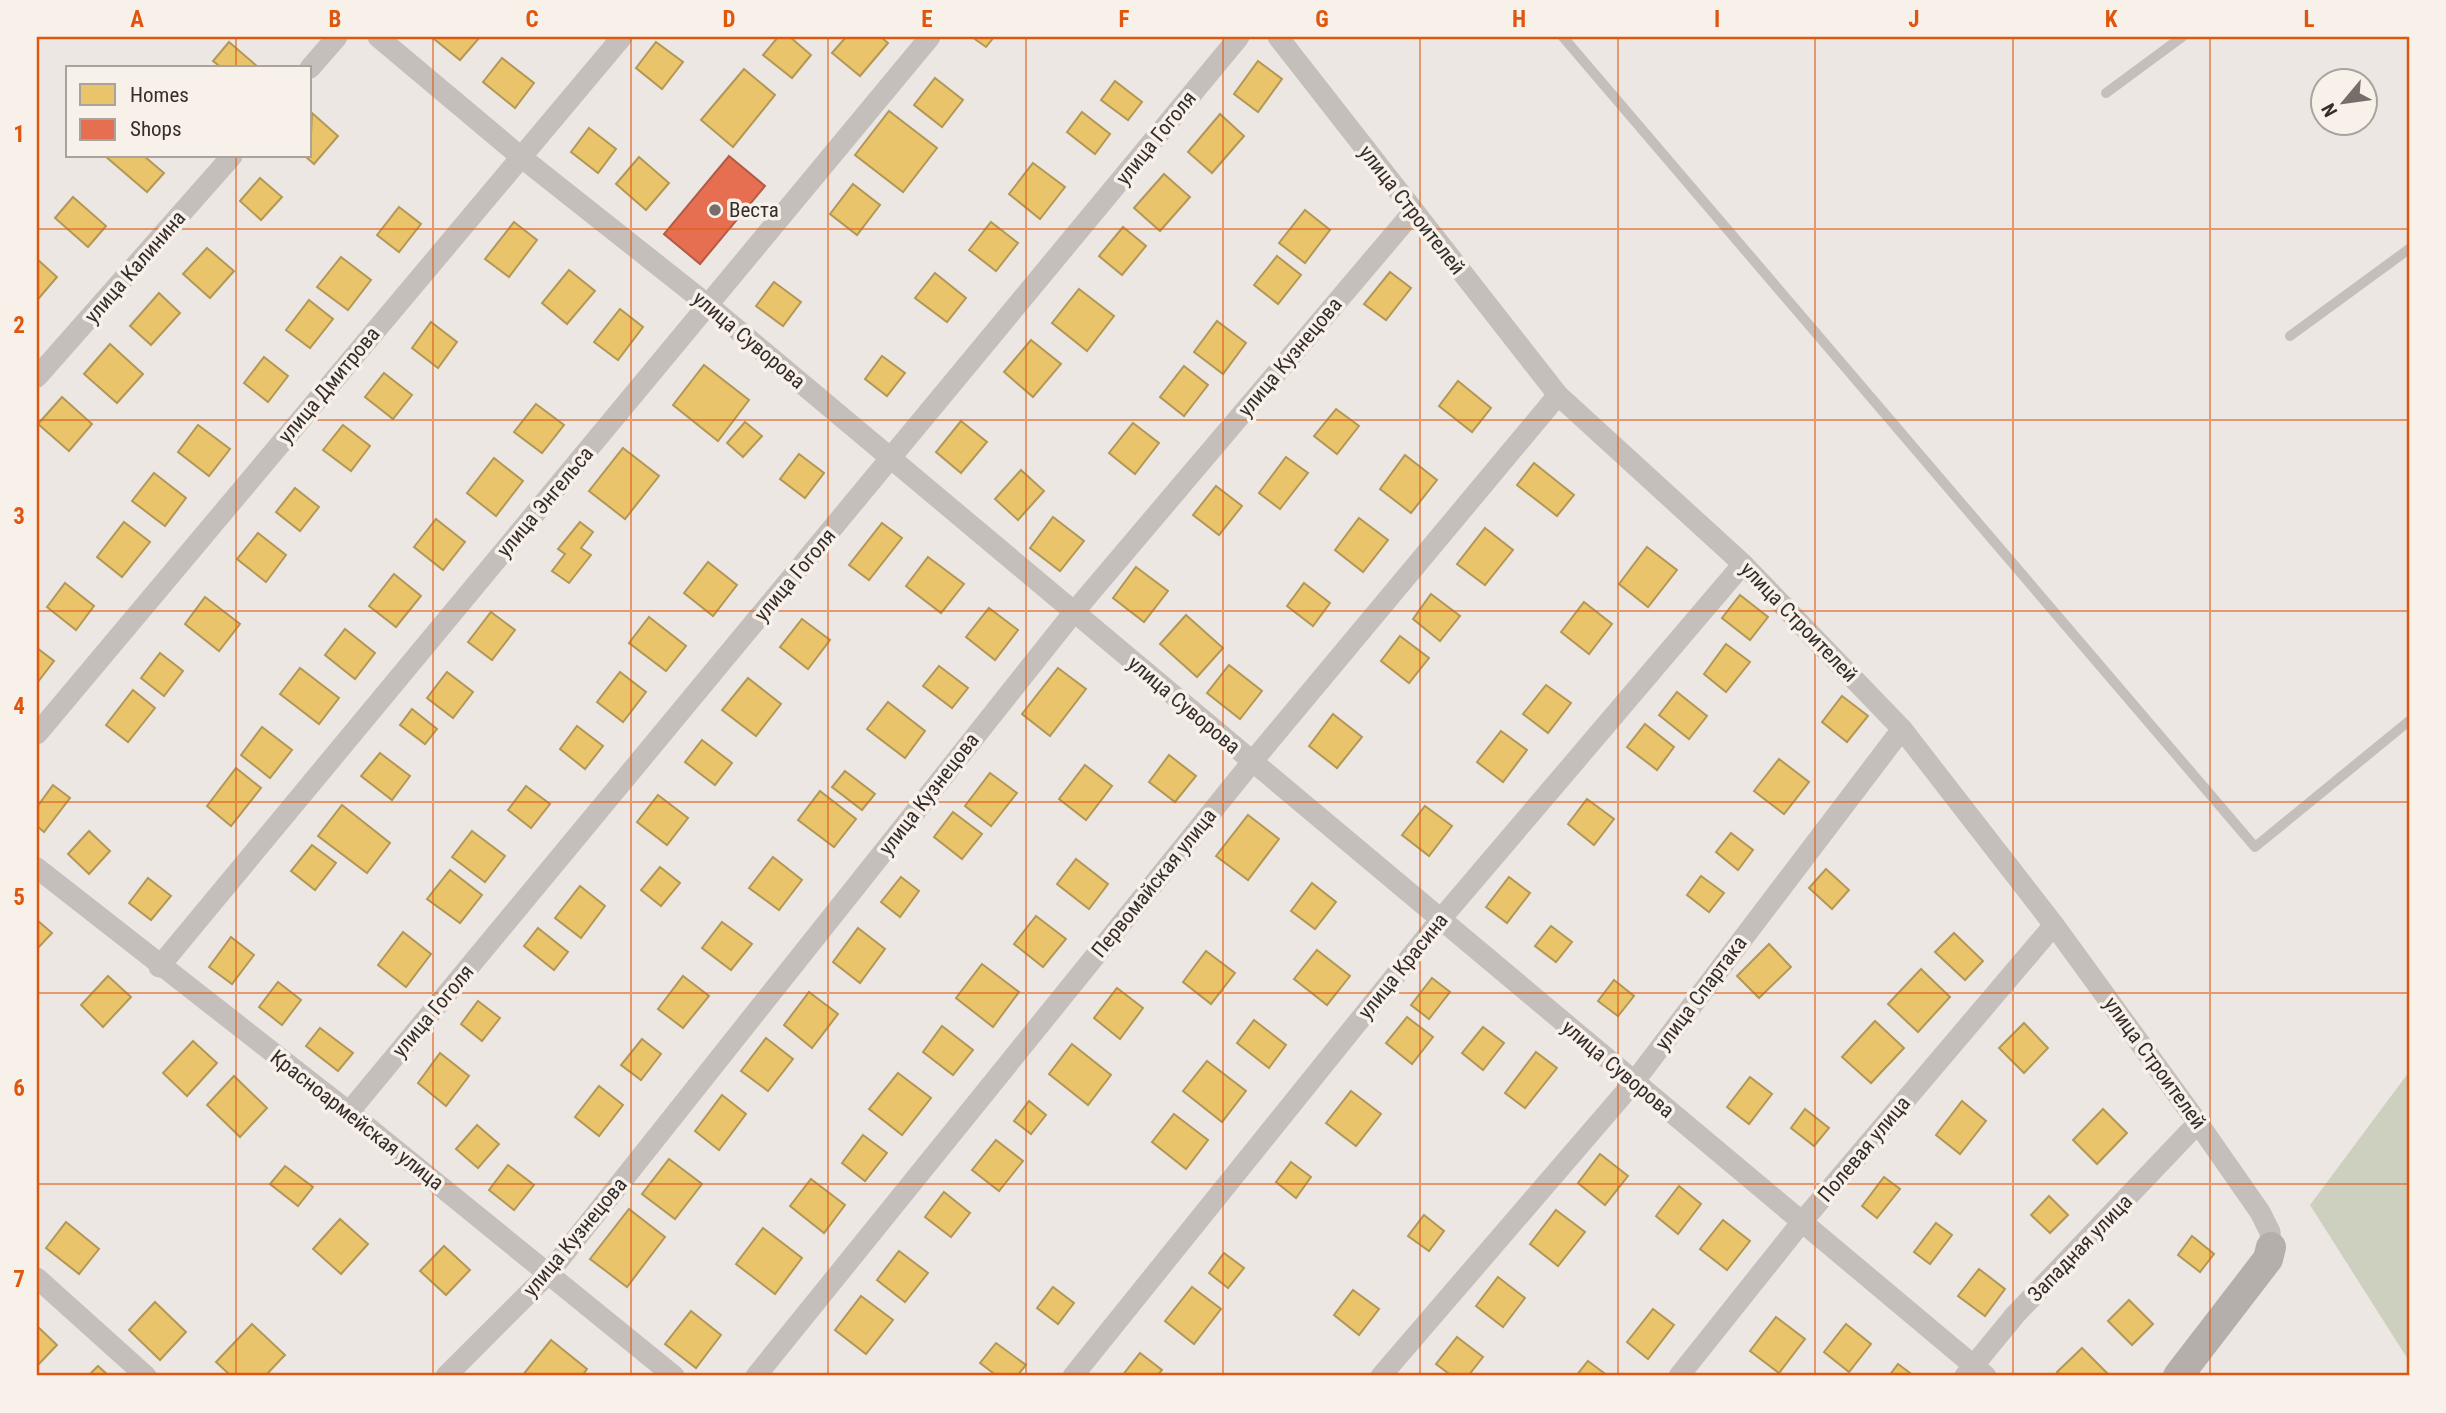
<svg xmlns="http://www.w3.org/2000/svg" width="2446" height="1413" viewBox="0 0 2446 1413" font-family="'Roboto Condensed',sans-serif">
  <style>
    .green { fill: #cdd0be }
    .homes { fill: #e9c46a; stroke: #b39757; stroke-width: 2 }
    .shops { fill: #e76f51; stroke: #b25b45; stroke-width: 2 }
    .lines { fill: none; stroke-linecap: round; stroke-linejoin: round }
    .lane { stroke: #c5bfbb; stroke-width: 10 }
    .street { stroke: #c5bfbb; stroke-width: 21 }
    .secondary { stroke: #b5afac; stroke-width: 30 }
    .grid { fill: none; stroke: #df570e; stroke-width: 2; stroke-opacity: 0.55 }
    .poi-dot { fill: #756e6a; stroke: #f8f1ea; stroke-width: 2.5 }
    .labels { text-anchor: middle; stroke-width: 7; stroke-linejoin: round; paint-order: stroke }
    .street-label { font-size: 21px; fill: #352d2a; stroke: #f8f1ea }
    .poi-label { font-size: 21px; fill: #352d2a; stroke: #f8f1ea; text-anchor: start }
    .neatline { fill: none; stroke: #df570e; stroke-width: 2.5 }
    .grid-label { font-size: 23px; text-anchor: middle; font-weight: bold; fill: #df570e }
  </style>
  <rect width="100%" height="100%" fill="#ece7e2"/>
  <!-- green -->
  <polygon class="green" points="2409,1072 2409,1361 2310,1205"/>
  <!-- homes -->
  <g class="homes">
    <polygon points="436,37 480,37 460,60 434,39"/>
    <polygon points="778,37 790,37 811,55 792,78 763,55"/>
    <polygon points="846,37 881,37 888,43 860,76 832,53"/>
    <polygon points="972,37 994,37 986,47"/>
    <polygon points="229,42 258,67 256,68 222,68 213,61"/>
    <polygon points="656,42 683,62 662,89 636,68"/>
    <polygon points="502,58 534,83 515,108 483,82"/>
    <polygon points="1258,61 1282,79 1258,112 1234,94"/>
    <polygon points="744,69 775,95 733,147 701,120"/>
    <polygon points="935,78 963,100 942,127 914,105"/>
    <polygon points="1115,81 1142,102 1128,120 1101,100"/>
    <polygon points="889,111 937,148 903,192 855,155"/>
    <polygon points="1082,112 1110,134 1095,154 1067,132"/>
    <polygon points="312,113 338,136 314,164 305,156 310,156"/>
    <polygon points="1220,114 1244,136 1212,173 1188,152"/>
    <polygon points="589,128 616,149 598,173 571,152"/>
    <polygon points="105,156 144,156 164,173 147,192"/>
    <polygon points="639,157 669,183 646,210 616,184"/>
    <polygon points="1033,163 1065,187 1040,219 1009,194"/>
    <polygon points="1164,174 1190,197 1160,231 1134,208"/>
    <polygon points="260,178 282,197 261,220 240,201"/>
    <polygon points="853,184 880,205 857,235 830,214"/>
    <polygon points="73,197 106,226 88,247 55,218"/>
    <polygon points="399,207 421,224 399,252 377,235"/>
    <polygon points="1305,210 1330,230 1305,263 1279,243"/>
    <polygon points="514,222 537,240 509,277 485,259"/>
    <polygon points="991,222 1018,243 996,271 969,250"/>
    <polygon points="1123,227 1146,246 1122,275 1099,256"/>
    <polygon points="207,248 234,271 210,298 183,274"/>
    <polygon points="1277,256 1301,275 1278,304 1254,285"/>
    <polygon points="341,257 371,280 348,310 317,287"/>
    <polygon points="37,259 57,277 39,298 37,295"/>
    <polygon points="569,270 595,291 567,324 542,303"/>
    <polygon points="1390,272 1411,288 1386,320 1364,304"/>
    <polygon points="935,273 966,298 947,322 915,298"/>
    <polygon points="774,282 801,302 783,326 756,306"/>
    <polygon points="1079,289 1114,316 1087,351 1052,323"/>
    <polygon points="159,293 180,313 151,345 130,326"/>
    <polygon points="309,300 333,319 310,348 286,330"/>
    <polygon points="620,309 643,327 618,360 594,342"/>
    <polygon points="1217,321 1246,343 1223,374 1194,352"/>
    <polygon points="431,322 457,342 438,368 412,348"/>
    <polygon points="1031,340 1061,364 1033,397 1004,372"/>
    <polygon points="110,344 143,374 117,403 84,374"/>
    <polygon points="882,356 905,373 887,396 865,379"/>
    <polygon points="264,357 288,376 268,402 244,383"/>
    <polygon points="704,365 749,400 718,441 673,405"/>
    <polygon points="1184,366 1208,385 1184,416 1160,397"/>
    <polygon points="384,373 412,395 393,419 365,397"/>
    <polygon points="1458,381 1491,408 1472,432 1439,406"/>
    <polygon points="62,397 92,424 69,451 38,424"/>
    <polygon points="536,404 564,425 542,453 514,432"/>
    <polygon points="1336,409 1359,426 1337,454 1314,436"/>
    <polygon points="961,421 987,442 961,473 936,452"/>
    <polygon points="745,422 762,436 743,457 727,443"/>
    <polygon points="1133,423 1159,443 1135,474 1109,453"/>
    <polygon points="198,425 230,449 209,476 178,452"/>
    <polygon points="343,425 370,446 351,471 323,450"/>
    <polygon points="623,448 659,476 625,519 589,491"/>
    <polygon points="799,454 824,473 805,498 780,479"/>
    <polygon points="1405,455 1437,480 1411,513 1380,489"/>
    <polygon points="1286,457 1308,473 1280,509 1259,493"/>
    <polygon points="494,458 523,481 496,516 467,493"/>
    <polygon points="1534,463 1574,495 1557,516 1517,485"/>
    <polygon points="1021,470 1044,491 1018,520 995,499"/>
    <polygon points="154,473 186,498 165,526 132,501"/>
    <polygon points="1216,486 1242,506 1219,535 1193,515"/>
    <polygon points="295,488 319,507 300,531 276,512"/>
    <polygon points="1053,517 1084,541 1060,571 1030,548"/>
    <polygon points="1359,518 1388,540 1363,572 1335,550"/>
    <polygon points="436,519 465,542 443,570 414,547"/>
    <polygon points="124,522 150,542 122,577 97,557"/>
    <polygon points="580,522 593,532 581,548 591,555 569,583 552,571 565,554 558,549"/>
    <polygon points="882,523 902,538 869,580 849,565"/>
    <polygon points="1485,528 1513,550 1485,585 1457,564"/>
    <polygon points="258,533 286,555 266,582 237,559"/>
    <polygon points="1647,547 1677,570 1648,607 1619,584"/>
    <polygon points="928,557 964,584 941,613 906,586"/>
    <polygon points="708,562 737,585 713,616 684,593"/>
    <polygon points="1136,567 1168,591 1144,622 1113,598"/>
    <polygon points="394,574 421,596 396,627 369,606"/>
    <polygon points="65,583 94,606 76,630 47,607"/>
    <polygon points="1304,583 1330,603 1313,626 1287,606"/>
    <polygon points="1431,594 1460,616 1440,641 1413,619"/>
    <polygon points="1740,595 1768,617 1750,640 1722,618"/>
    <polygon points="205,597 240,624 219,651 185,624"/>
    <polygon points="1584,602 1612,624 1589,654 1561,632"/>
    <polygon points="989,608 1018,630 995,660 966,637"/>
    <polygon points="491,612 515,630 492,660 468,642"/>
    <polygon points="1186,615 1223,648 1197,677 1160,644"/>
    <polygon points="649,617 686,646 666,671 629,643"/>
    <polygon points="802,619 830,640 808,669 780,647"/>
    <polygon points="345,629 375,653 355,679 325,655"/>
    <polygon points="1400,636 1429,658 1409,683 1381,661"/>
    <polygon points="1726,644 1750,662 1726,692 1704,674"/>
    <polygon points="37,648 54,661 37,683"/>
    <polygon points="160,653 183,671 164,696 141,678"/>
    <polygon points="1229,665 1262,691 1240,719 1207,693"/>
    <polygon points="939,666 968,688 952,708 923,686"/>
    <polygon points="300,668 339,698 319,724 280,694"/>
    <polygon points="1058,668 1086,689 1050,736 1022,714"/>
    <polygon points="447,672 473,692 453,718 427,698"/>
    <polygon points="620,672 646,692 623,722 597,702"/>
    <polygon points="748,678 781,704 756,736 722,710"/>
    <polygon points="1546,685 1571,703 1548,733 1523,714"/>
    <polygon points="133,690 155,708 128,742 106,725"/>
    <polygon points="1677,692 1707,716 1689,739 1659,715"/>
    <polygon points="1842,696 1868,716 1847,742 1822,722"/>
    <polygon points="888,702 925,731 905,758 867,729"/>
    <polygon points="412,709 437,729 425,744 400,725"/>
    <polygon points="1333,714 1362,737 1337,768 1309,746"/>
    <polygon points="1645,724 1674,747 1657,770 1627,747"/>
    <polygon points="577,726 603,746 585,769 560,749"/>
    <polygon points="262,727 292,750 270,778 241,755"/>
    <polygon points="1501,731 1527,750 1503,782 1477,762"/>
    <polygon points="702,740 732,763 715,785 685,762"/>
    <polygon points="380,753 410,776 392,800 361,776"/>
    <polygon points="1169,755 1196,776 1175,802 1149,782"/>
    <polygon points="1779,759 1809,782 1784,814 1754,791"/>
    <polygon points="1085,765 1112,786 1086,820 1059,799"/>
    <polygon points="236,768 261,788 231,826 207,806"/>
    <polygon points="845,771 875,794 862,810 832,787"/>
    <polygon points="990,773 1017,793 991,826 965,806"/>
    <polygon points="53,785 70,798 44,832 37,826 37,807"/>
    <polygon points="526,786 550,804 531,828 508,810"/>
    <polygon points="820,791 856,819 834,847 798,820"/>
    <polygon points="658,795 688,818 667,845 637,822"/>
    <polygon points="1587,799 1614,819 1594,845 1568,824"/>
    <polygon points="342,805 390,843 367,873 318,836"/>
    <polygon points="1425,806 1452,826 1429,856 1402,835"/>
    <polygon points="953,812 982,834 962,859 934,837"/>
    <polygon points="1248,815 1279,839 1248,880 1216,856"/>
    <polygon points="89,831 110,851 89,874 68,854"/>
    <polygon points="472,831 505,856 485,882 452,857"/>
    <polygon points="1731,833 1753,850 1738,870 1716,852"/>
    <polygon points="312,845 336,863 315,890 291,871"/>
    <polygon points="773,857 802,880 779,910 749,888"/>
    <polygon points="1076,859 1108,884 1089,909 1057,884"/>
    <polygon points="660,867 680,883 661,906 641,890"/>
    <polygon points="1826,869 1849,890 1832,909 1809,888"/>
    <polygon points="450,870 482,895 460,923 427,899"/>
    <polygon points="1701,876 1724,893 1709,912 1687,895"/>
    <polygon points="901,877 919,891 900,917 881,902"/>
    <polygon points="1509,877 1530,893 1507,923 1486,907"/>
    <polygon points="148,878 171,896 151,920 129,903"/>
    <polygon points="1312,883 1336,902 1315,929 1291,911"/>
    <polygon points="580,886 605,906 581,938 555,918"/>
    <polygon points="1036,916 1066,939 1043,967 1014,944"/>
    <polygon points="37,920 52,933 37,949"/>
    <polygon points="722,922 752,944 731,970 702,948"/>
    <polygon points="1551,926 1572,942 1556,962 1535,946"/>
    <polygon points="538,928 568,952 554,970 524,946"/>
    <polygon points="858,928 885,949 860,983 833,962"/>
    <polygon points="403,932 431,954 406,987 378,965"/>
    <polygon points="1954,933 1983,961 1965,980 1935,952"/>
    <polygon points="231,937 254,955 232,984 209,967"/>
    <polygon points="1769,944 1791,967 1759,998 1737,976"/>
    <polygon points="1317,950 1350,976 1327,1005 1294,979"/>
    <polygon points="1206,951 1235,973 1211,1004 1183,982"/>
    <polygon points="982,964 1019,992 993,1027 956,998"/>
    <polygon points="1921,969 1950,997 1918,1032 1888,1004"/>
    <polygon points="108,976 131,997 103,1027 81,1005"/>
    <polygon points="683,976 709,996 683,1028 658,1009"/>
    <polygon points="1432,978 1450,992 1429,1019 1411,1005"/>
    <polygon points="1614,980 1634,996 1618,1016 1598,1001"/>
    <polygon points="278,982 301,1000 282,1025 259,1007"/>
    <polygon points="1117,988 1143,1008 1120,1039 1094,1018"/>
    <polygon points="809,992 838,1014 812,1048 784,1025"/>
    <polygon points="478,1001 500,1018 482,1041 461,1024"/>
    <polygon points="1407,1017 1433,1037 1412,1064 1386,1043"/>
    <polygon points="1254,1020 1286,1045 1269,1068 1237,1043"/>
    <polygon points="1875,1021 1904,1048 1871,1083 1842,1057"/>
    <polygon points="2024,1023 2048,1048 2024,1073 1999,1048"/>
    <polygon points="942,1026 973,1050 953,1075 923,1052"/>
    <polygon points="1483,1027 1504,1043 1483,1070 1462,1053"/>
    <polygon points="320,1028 353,1053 338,1071 306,1046"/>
    <polygon points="766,1038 793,1059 768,1091 741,1071"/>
    <polygon points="642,1039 661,1054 641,1080 621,1065"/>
    <polygon points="193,1041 217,1063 187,1096 163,1073"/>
    <polygon points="1072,1044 1111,1075 1088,1105 1049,1074"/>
    <polygon points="1536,1052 1557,1068 1525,1108 1505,1093"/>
    <polygon points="440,1053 469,1076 446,1106 418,1083"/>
    <polygon points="1207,1061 1246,1091 1222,1122 1183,1091"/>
    <polygon points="898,1073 931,1098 902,1135 869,1109"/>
    <polygon points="234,1076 267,1108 240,1137 207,1105"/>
    <polygon points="1750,1077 1772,1094 1749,1124 1727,1107"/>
    <polygon points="599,1086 623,1105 599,1136 575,1117"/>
    <polygon points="1351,1091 1381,1114 1356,1146 1326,1123"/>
    <polygon points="722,1095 746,1114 719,1150 695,1131"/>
    <polygon points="1029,1101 1046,1115 1031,1134 1014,1121"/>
    <polygon points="1962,1101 1986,1121 1960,1154 1936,1135"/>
    <polygon points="1805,1109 1829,1128 1814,1146 1791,1128"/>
    <polygon points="2103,1109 2127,1133 2097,1164 2073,1140"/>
    <polygon points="1174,1114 1208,1140 1186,1169 1152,1142"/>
    <polygon points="477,1125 499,1144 478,1168 456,1149"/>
    <polygon points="863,1135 887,1153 865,1181 842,1163"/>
    <polygon points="996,1140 1023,1161 999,1191 972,1170"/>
    <polygon points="1600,1154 1628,1176 1605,1205 1578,1183"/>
    <polygon points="669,1159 702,1184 675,1219 642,1194"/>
    <polygon points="1291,1162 1311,1177 1296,1198 1276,1182"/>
    <polygon points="508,1165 534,1185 514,1210 489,1190"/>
    <polygon points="285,1166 313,1187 298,1206 270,1184"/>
    <polygon points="1884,1177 1900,1189 1877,1218 1862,1206"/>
    <polygon points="811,1179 845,1205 824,1233 790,1206"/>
    <polygon points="1679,1186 1701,1204 1678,1234 1656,1216"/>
    <polygon points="944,1192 970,1213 951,1237 925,1217"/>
    <polygon points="2049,1196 2068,1215 2050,1233 2031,1215"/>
    <polygon points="629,1209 665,1237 627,1287 590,1259"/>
    <polygon points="1556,1210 1585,1232 1558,1266 1530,1244"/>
    <polygon points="1424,1215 1444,1231 1429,1251 1408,1236"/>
    <polygon points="340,1219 368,1244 341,1274 313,1249"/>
    <polygon points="1723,1220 1750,1241 1727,1270 1700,1249"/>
    <polygon points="66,1222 99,1249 79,1274 46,1248"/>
    <polygon points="1936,1223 1952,1235 1930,1264 1914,1252"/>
    <polygon points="763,1228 802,1258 775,1294 736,1264"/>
    <polygon points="2192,1236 2214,1254 2200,1272 2178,1255"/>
    <polygon points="444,1246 470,1270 446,1295 420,1271"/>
    <polygon points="899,1251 928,1273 905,1302 877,1280"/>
    <polygon points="1224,1253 1244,1268 1228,1288 1209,1273"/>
    <polygon points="1979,1269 2005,1289 1985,1316 1958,1296"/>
    <polygon points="1498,1277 1525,1298 1503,1327 1476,1306"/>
    <polygon points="1053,1287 1074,1303 1058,1324 1037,1308"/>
    <polygon points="1192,1287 1221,1309 1194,1344 1165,1321"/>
    <polygon points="1353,1290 1379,1309 1359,1335 1334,1315"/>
    <polygon points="861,1296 893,1320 866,1354 835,1330"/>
    <polygon points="2129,1300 2153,1324 2132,1345 2108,1321"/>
    <polygon points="155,1302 186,1332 160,1360 129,1330"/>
    <polygon points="1653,1309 1674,1325 1648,1359 1627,1342"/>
    <polygon points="691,1311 721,1335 696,1368 665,1344"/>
    <polygon points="1776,1317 1805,1339 1779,1373 1750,1351"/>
    <polygon points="252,1324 285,1355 265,1376 231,1376 216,1362"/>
    <polygon points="1846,1324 1871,1344 1849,1372 1824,1352"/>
    <polygon points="37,1326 57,1345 37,1366"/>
    <polygon points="1457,1337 1483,1357 1468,1376 1452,1376 1436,1364"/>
    <polygon points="551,1340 587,1369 582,1376 522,1376"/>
    <polygon points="996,1343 1026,1365 1017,1376 997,1376 980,1363"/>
    <polygon points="2082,1348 2109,1375 2107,1376 2061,1376 2057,1372"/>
    <polygon points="1140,1353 1162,1370 1157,1376 1122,1376"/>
    <polygon points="1588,1361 1608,1376 1576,1376"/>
    <polygon points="1898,1364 1914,1376 1889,1376"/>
    <polygon points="98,1366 109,1376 88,1376"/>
  </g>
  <!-- shops -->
  <polygon class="shops" points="729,156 765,186 700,264 664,234"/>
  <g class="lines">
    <!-- lane -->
    <g class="lane">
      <polyline points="1563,37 2255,847 2409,721"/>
      <polyline points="2106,93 2182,37"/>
      <polyline points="2290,336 2409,249"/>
    </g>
    <!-- street -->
    <g class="street">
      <polyline points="378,37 521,157 708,305 1986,1376"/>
      <polyline points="1278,37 1558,395 1743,564 1902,729 2054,925 2198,1123 2260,1212 2270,1232 2271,1247"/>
      <polyline points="310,68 337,37"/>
      <polyline points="37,377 232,156"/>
      <polyline points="37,734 622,37"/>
      <polyline points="37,868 349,1112 674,1376"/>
      <polyline points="159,967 930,37"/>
      <polyline points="349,1112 1239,37"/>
      <polyline points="37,1278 146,1376"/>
      <polyline points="446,1376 548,1274 1074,612 1413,212"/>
      <polyline points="756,1376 1252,762 1558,395"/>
      <polyline points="1073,1376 1440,920 1743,564"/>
      <polyline points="1381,1376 1634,1082 1902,729"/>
      <polyline points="1679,1376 1801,1223 2054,925"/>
      <polyline points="1965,1376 2015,1315 2198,1123"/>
    </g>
    <!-- secondary -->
    <polyline class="secondary" points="2178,1376 2268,1259 2271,1247"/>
  </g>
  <!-- grid -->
  <path class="grid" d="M236 37V68M433 37V1376M631 37V1376M828 37V1376M1026 37V1376M1223 37V1376M1420 37V1376M1618 37V1376M1815 37V1376M2013 37V1376M2210 37V1376M236 156V1376M37 229H2409M37 420H2409M37 611H2409M37 802H2409M37 993H2409M37 1184H2409"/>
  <!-- markers -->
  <circle class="poi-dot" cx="715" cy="210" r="7"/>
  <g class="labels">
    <!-- street labels -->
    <g class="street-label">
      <text transform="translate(1156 138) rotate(-51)" y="7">улица Гоголя</text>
      <text transform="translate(1412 210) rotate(52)" y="7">улица Строителей</text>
      <text transform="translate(135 267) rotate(-49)" y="7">улица Калинина</text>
      <text transform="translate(749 340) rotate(40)" y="7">улица Суворова</text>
      <text transform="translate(1290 357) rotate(-50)" y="7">улица Кузнецова</text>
      <text transform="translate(329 385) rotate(-50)" y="7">улица Дмитрова</text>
      <text transform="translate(545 502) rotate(-50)" y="7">улица Энгельса</text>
      <text transform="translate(795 575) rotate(-50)" y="7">улица Гоголя</text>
      <text transform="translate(1799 622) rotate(46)" y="7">улица Строителей</text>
      <text transform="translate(1184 705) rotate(40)" y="7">улица Суворова</text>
      <text transform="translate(929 794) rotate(-52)" y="7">улица Кузнецова</text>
      <text transform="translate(1154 883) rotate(-51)" y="7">Первомайская улица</text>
      <text transform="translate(1403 966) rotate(-51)" y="7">улица Красина</text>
      <text transform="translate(1701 993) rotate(-53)" y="7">улица Спартака</text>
      <text transform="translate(433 1011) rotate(-50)" y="7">улица Гоголя</text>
      <text transform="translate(2155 1063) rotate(54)" y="7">улица Строителей</text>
      <text transform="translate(1618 1069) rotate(40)" y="7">улица Суворова</text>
      <text transform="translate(357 1120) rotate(38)" y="7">Красноармейская улица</text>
      <text transform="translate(1864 1149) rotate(-50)" y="7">Полевая улица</text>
      <text transform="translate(575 1237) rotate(-50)" y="7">улица Кузнецова</text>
      <text transform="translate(2080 1248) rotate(-46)" y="7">Западная улица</text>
    </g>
    <!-- poi labels -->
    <g class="poi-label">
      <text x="729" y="217">Веста</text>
    </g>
  </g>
  <!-- border -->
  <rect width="2446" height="1413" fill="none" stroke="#f8f1ea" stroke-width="77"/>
  <!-- legend -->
  <rect x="66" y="66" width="245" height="91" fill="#f8f1ea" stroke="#aaa39d" stroke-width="2"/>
  <rect x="80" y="84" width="35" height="21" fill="#e9c46a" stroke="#aaa39d" stroke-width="2"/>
  <text x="130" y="102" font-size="21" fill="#352d2a">Homes</text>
  <rect x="80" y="119" width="35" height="21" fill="#e76f51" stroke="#aaa39d" stroke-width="2"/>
  <text x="130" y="136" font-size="21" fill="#352d2a">Shops</text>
  <!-- north arrow -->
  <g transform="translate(2344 102) rotate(241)"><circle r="33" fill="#f8f1ea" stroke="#aaa39d" stroke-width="2"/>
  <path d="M0-5L12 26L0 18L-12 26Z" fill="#756e6a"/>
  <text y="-10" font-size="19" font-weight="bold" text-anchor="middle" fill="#352d2a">N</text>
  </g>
  <rect x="38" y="38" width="2370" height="1336" class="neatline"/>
  <g class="grid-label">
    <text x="137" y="27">A</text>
    <text x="335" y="27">B</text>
    <text x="532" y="27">C</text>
    <text x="729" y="27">D</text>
    <text x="927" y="27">E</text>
    <text x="1124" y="27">F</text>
    <text x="1322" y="27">G</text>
    <text x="1519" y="27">H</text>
    <text x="1717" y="27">I</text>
    <text x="1914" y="27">J</text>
    <text x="2111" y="27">K</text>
    <text x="2309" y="27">L</text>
    <text x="19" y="142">1</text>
    <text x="19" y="333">2</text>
    <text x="19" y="524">3</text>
    <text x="19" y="714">4</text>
    <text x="19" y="905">5</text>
    <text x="19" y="1096">6</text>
    <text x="19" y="1287">7</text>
  </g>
</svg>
